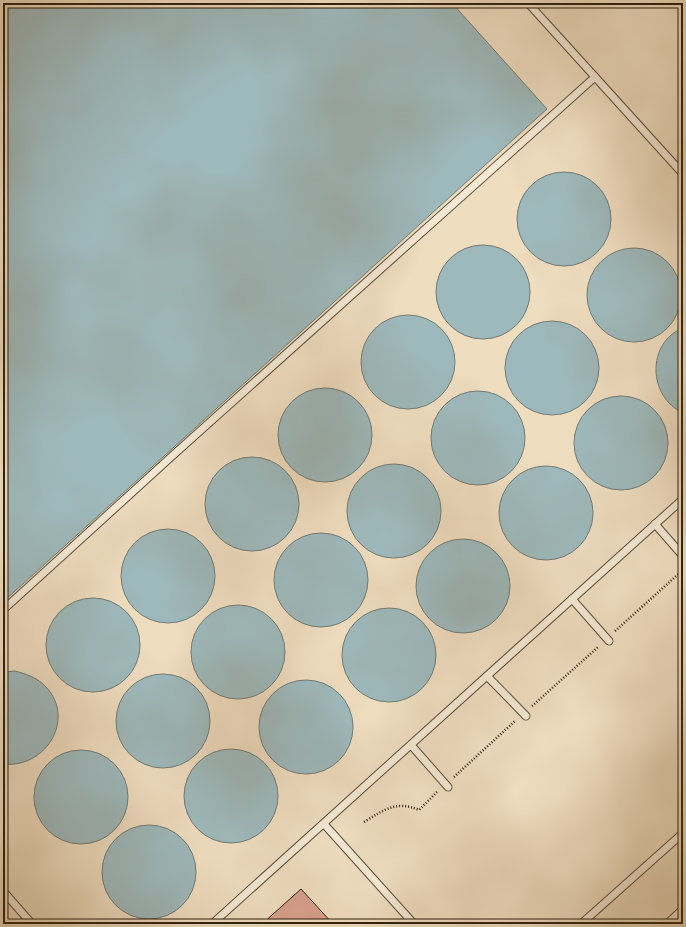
<svg xmlns="http://www.w3.org/2000/svg" width="686" height="927" viewBox="0 0 686 927" font-family="'IM FELL Double Pica',serif">
  <style>
    .water { fill: #9eb9bc; stroke: #727c76 }
    .building { fill: #d8a08c; stroke: #2f210d }
    .lines { fill: none; stroke-linecap: round; stroke-linejoin: round }
    .lane-casing { stroke: #5f503a; stroke-width: 9 }
    .path { stroke: #2f210d; stroke-width: 2.5; stroke-dasharray: 1 2; stroke-linecap: butt }
    .lane { stroke: #f5e9d6; stroke-width: 7 }
  </style>
  <rect width="100%" height="100%" fill="#efddc0"/>
  <filter id="stains"><feTurbulence type="fractalNoise" baseFrequency=".005" numOctaves="4"/><feColorMatrix values="0 0 0 0 .2 0 0 0 0 .09 0 0 0 0 .02 0 0 0 .5 -.17"/></filter>
  <radialGradient id="worn" r=".72"><stop offset=".6" stop-color="#630" stop-opacity="0"/><stop offset="1" stop-color="#630" stop-opacity=".3"/></radialGradient>
  <!-- water -->
  <g class="water">
    <polygon points="3,3 452,3 547,109 3,602"/>
    <circle cx="564" cy="219" r="47"/>
    <circle cx="483" cy="292" r="47"/>
    <circle cx="634" cy="295" r="47"/>
    <circle cx="408" cy="362" r="47"/>
    <circle cx="552" cy="368" r="47"/>
    <path d="M683 328V413C648 397 646 343 683 328Z"/>
    <circle cx="325" cy="435" r="47"/>
    <circle cx="478" cy="438" r="47"/>
    <circle cx="621" cy="443" r="47"/>
    <circle cx="252" cy="504" r="47"/>
    <circle cx="394" cy="511" r="47"/>
    <circle cx="546" cy="513" r="47"/>
    <circle cx="168" cy="576" r="47"/>
    <circle cx="321" cy="580" r="47"/>
    <circle cx="463" cy="586" r="47"/>
    <circle cx="93" cy="645" r="47"/>
    <circle cx="238" cy="652" r="47"/>
    <circle cx="389" cy="655" r="47"/>
    <path d="M15 671C26 674 35 677 43 684 78 716 47 769 3 764V672Z"/>
    <circle cx="163" cy="721" r="47"/>
    <circle cx="306" cy="727" r="47"/>
    <circle cx="231" cy="796" r="47"/>
    <circle cx="81" cy="797" r="47"/>
    <circle cx="149" cy="872" r="47"/>
  </g>
  <!-- building -->
  <polygon class="building" points="301,889 333,924 262,924"/>
  <g class="lines">
    <!-- lane casing -->
    <g class="lane-casing">
      <g id="lane">
        <polyline points="528,3 683,174"/>
        <polyline points="655,524 683,556"/>
        <polyline points="572,599 609,641"/>
        <polyline points="3,610 171,457 595,77"/>
        <polyline points="487,676 526,716"/>
        <polyline points="411,745 448,787"/>
        <polyline points="324,824 414,924"/>
        <polyline points="3,891 32,924"/>
        <polyline points="212,924 683,499"/>
        <polyline points="581,924 683,833"/>
        <polyline points="667,924 683,909"/>
      </g>
    </g>
    <!-- path -->
    <g class="path">
      <polyline points="615,631 683,570"/>
      <polyline points="532,706 598,647"/>
      <polyline points="454,777 515,721"/>
      <path d="M364 822C384 810 396 800 419 810L437 792"/>
    </g>
    <!-- lane -->
    <use href="#lane" class="lane"/>
  </g>
  <!-- margin -->
  <rect width="686" height="927" fill="none" stroke="#efddc0" stroke-width="16"/>
  <rect x="4" y="4" width="678" height="919" fill="none" stroke="#2f210d" stroke-width="2"/>
  <rect x="8" y="8" width="670" height="911" fill="none" stroke="#2f210d"/>
  <rect width="100%" height="100%" filter="url(#stains)"/>
  <rect width="100%" height="100%" fill="url(#worn)"/>
</svg>
